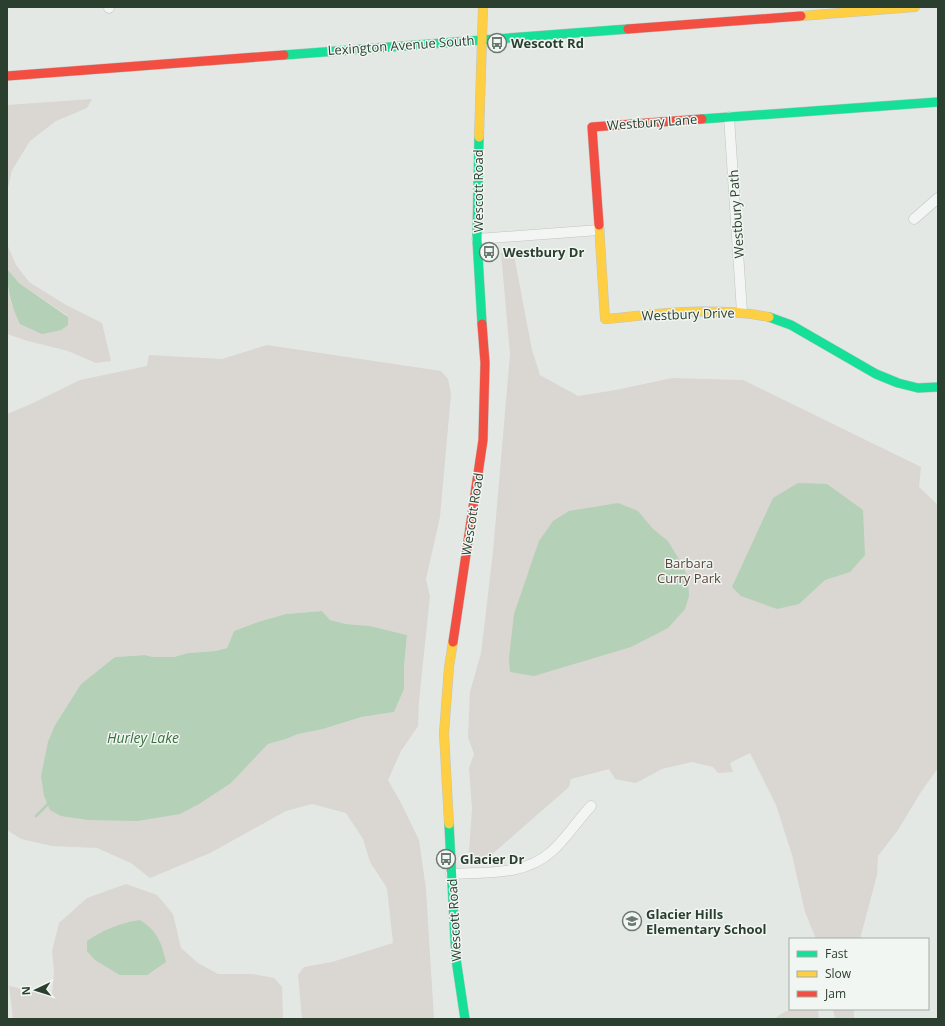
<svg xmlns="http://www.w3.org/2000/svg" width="945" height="1026" viewBox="0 0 945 1026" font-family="'Open Sans',sans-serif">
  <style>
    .green { fill: #dad6d2; fill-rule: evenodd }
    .water { fill: #b4d0b6 }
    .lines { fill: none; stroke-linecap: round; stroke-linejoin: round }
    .stream { stroke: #b4d0b6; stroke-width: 2.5 }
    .street-casing { stroke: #c0c5c1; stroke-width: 11 }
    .fast-casing { stroke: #c0c5c1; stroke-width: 10 }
    .slow-casing { stroke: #c0c5c1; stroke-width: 10 }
    .jam-casing { stroke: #c0c5c1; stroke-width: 10 }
    .street { stroke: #f2f5f3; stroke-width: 10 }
    .fast { stroke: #16e098; stroke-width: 9 }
    .slow { stroke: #ffcf43; stroke-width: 9 }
    .jam { stroke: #f24e42; stroke-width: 9 }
    .labels { text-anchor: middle; stroke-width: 3; stroke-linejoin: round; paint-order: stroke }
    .poi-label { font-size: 13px; font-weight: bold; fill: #2b3f2f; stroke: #f1f6f2; text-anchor: start }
    .street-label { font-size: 13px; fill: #2b3f2f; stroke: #f1f6f2 }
    .park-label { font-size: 13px; fill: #5a453a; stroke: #f1f6f2 }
    .water-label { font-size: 14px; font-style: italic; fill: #39703e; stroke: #f1f6f2 }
  </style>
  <rect width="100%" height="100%" fill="#e3e8e4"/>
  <!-- green -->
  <g class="green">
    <polygon points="92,99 87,108 56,121 30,141 12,170 7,192 7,105"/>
    <polygon points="7,244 16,265 29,282 66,305 102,323 111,361 96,363 68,351 28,341 7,334 7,285 12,306 68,316 19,283 7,269"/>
    <polygon points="513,250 532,350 540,375 578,396 616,390 672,378 743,380 921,467 919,487 938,505 938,768 921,792 898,830 878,856 877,875 860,939 816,939 805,912 792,855 776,805 750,753 730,763 733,772 718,773 713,767 692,762 662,769 636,783 615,779 609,769 571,779 569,787 483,862 469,852 472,809 469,768 474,754 468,737 470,692 481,653 493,552 510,354 501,253"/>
    <path d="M267 345 441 371 448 379 451 394 440 517 426 579 430 596 419 701 418 726 401 751 388 780 401 803 419 840 426 889 434 1019H302L298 975 304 967 332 962 393 943 387 888 370 862 363 839 346 813 312 804 286 811 210 853 150 878 131 863 97 848 52 846 21 839 7 830V414L31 404 80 380 147 366 149 355 222 359ZM322 611 330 620 346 624 370 626 407 635 404 666V689L394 712 363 717 323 729 298 734 286 739 268 744 231 783 55 725 81 684 115 657 145 655 153 657H174L188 653 215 651 227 648 234 631 261 621 286 614Z"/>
    <polygon points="126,884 157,895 173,914 181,948 198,963 218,974 252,974 274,978 282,987 283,1019 13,1019 9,986 52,996 54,971 52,951 59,923 87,898"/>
    <polygon points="796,1009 818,1009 819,1019 774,1019 786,1011"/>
    <polygon points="833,1009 854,1009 854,1019 835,1019"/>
  </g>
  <!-- water -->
  <g class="water">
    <path d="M7 269 19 283 68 317V325L61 330 42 334 20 324C11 305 7 290 7 269Z"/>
    <polygon points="798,483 827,484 863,510 865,555 850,572 825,580 799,604 777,609 741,596 732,587 773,498"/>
    <polygon points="618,503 638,511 653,529 668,541 683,566 688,579 689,596 685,609 668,628 631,647 534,676 510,672 509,658 514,614 539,541 553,521 569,511"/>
    <polygon points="322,611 330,620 346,624 370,626 407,635 404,666 404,689 394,712 362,717 323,729 298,734 286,739 268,744 231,783 199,804 180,814 137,821 88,820 61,816 50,810 44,796 41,776 48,742 55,725 81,684 115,657 145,655 153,657 174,657 188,653 215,651 227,648 234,631 261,621 286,614"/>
    <path d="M140 920C158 932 161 942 166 962L147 975H120L95 960 87 951V941C103 930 120 923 140 920Z"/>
  </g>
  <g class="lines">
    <!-- stream -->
    <polyline class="stream" points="36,816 50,802"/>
    <!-- street casing -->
    <g class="street-casing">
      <g id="street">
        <polyline points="109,7 109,8"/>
        <polyline points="729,117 742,312"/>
        <polyline points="914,219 938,198"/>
        <polyline points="477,239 599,230"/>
        <path d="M451 874C485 872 524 876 551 852 566 839 577 821 591 806"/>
      </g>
    </g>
    <!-- fast casing -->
    <g class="fast-casing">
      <g id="fast">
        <polyline points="284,55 628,29"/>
        <polyline points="702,119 938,102"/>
        <polyline points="479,137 477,239 482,324"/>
        <polyline points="769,317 791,325 876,374 898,383 918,388 938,387"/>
        <polyline points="449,824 456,959 465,1019"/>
      </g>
    </g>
    <!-- slow casing -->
    <g class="slow-casing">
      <g id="slow">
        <polyline points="801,16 915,7"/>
        <polyline points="479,137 483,7"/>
        <path d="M599 225 605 319C659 314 714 306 769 317"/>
        <polyline points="449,824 444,733 449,667 453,642"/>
      </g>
    </g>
    <!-- jam casing -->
    <g class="jam-casing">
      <g id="jam">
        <polyline points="628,29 801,16"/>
        <polyline points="7,76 284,55"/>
        <polyline points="599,225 592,127 702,119"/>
        <polyline points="453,642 483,440 485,363 482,324"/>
      </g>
    </g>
    <!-- street -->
    <use href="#street" class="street"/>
    <!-- fast -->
    <use href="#fast" class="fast"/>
    <!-- slow -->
    <use href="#slow" class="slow"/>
    <!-- jam -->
    <use href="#jam" class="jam"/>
  </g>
  <!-- icons -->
  <defs>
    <g id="bus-ring" transform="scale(1)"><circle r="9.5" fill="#f1f6f2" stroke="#6b7a6e" stroke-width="1.5"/><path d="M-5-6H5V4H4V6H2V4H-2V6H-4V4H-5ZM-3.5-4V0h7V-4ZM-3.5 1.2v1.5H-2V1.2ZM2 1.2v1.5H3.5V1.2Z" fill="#6b7a6e"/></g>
    <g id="school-ring" transform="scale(1)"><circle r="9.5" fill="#f1f6f2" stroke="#6b7a6e" stroke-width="1.5"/><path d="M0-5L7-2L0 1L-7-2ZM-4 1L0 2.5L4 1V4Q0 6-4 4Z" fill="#6b7a6e"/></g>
  </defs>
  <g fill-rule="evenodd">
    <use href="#bus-ring" x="497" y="43"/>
    <use href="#bus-ring" x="489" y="252"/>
    <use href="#bus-ring" x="446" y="859"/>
    <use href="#school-ring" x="632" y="921"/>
  </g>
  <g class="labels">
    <!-- poi labels -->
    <g class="poi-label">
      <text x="511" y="48">Wescott Rd</text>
      <text x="503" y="257">Westbury Dr</text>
      <text x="460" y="864">Glacier Dr</text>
      <text x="646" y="919">Glacier Hills<tspan x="646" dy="15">Elementary School</tspan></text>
    </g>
    <!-- street labels -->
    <g class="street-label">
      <text transform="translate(401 45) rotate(-4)" y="5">Lexington Avenue South</text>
      <text transform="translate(652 122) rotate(-4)" y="5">Westbury Lane</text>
      <text transform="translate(478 191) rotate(-90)" y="5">Wescott Road</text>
      <text transform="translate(736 214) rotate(-94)" y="5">Westbury Path</text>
      <text transform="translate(688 314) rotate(-2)" y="5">Westbury Drive</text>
      <text transform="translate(472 514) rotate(-81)" y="5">Wescott Road</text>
      <text transform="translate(454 920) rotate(-93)" y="5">Wescott Road</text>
    </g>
    <!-- park labels -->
    <g class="park-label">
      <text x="689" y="568">Barbara<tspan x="689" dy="15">Curry Park</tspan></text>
    </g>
    <!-- water labels -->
    <g class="water-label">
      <text x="143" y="743">Hurley Lake</text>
    </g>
  </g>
  <!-- border -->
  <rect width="945" height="1026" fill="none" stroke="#2b3f2f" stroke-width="16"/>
  <!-- legend -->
  <rect x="789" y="938" width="140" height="72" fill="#f1f6f2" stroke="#a2ada4"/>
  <rect x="797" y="951" width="20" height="6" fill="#16e098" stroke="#a2ada4"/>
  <text x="825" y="958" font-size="12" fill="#2b3f2f">Fast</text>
  <rect x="797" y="971" width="20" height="6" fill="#ffcf43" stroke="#a2ada4"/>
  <text x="825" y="978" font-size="12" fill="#2b3f2f">Slow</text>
  <rect x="797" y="991" width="20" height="6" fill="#f24e42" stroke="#a2ada4"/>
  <text x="825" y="998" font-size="12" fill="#2b3f2f">Jam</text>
  <!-- north arrow -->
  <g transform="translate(36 990) rotate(266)" stroke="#f1f6f2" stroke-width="3" paint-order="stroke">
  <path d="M0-3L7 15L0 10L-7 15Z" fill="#2b3f2f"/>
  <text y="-6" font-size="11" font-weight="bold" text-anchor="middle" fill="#2b3f2f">N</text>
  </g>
</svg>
